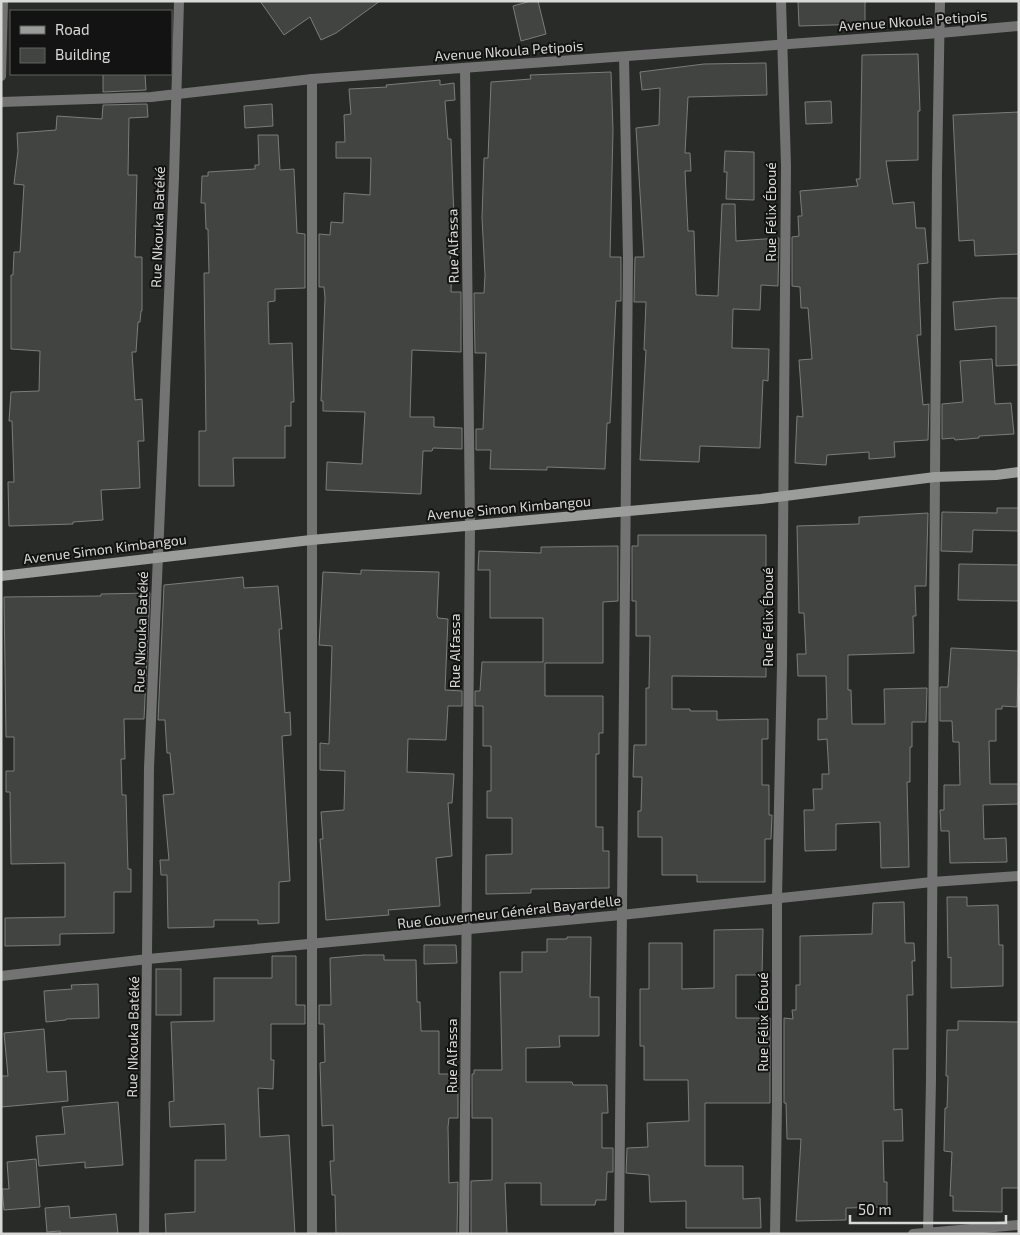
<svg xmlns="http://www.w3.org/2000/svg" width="1020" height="1235" viewBox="0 0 1020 1235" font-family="'Exo 2',sans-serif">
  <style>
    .building { fill: #414441; stroke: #7a7d7a }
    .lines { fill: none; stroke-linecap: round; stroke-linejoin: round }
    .street { stroke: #727372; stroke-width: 10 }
    .secondary { stroke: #9a9d9a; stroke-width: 10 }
    .labels { text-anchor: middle; stroke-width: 4; stroke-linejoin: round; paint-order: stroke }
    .street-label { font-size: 14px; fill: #d9dad8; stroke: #121312 }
  </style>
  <rect width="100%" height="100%" fill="#282b28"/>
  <!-- building -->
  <g class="building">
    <polygon points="260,1 380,1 336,33 321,40 310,17 284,35"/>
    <polygon points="531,1 538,1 546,34 521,41 513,6"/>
    <polygon points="798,1 865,1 865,24 799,26"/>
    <polygon points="918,54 920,111 918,111 918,160 886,161 893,204 914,202 916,228 925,228 928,263 918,264 921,335 917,335 923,405 929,404 928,440 894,442 895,457 869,459 869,452 827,455 826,465 795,463 797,416 803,417 799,360 812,359 808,308 801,308 800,287 792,286 792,237 799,236 798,216 802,216 800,191 858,186 856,179 860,179 862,55"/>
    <polygon points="766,63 767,95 688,97 685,153 690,153 691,171 685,171 688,231 694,231 696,295 718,296 722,204 735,204 736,241 779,238 778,286 761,285 760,310 733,309 732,348 769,349 768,381 763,380 760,448 700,446 699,462 640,460 646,350 644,350 646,302 634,302 635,257 644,257 636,128 659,125 660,88 642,90 640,72 704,64"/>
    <polygon points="611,72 613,130 610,257 621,257 621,301 616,301 610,423 607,423 605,469 547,467 547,470 490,469 491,450 476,450 476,429 483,429 486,353 475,353 474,293 484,293 485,275 482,218 484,158 488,158 491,82 531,79 530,75"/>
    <polygon points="103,74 145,74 146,90 103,92"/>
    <polygon points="440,80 440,85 454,83 455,100 445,101 448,139 451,139 454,219 450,262 452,262 451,292 461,292 461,352 412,350 410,417 434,417 434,427 462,428 462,449 433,448 432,451 423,451 421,494 326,490 327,462 362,464 365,412 323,411 323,401 321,401 325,298 324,287 319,287 319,234 330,235 331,222 343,223 344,193 370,195 371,158 336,158 336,142 345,142 344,115 351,114 349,89 387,87 386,85"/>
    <polygon points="831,101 832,123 806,124 805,102"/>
    <polygon points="147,104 148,117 129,118 128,175 137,175 135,257 142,257 142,311 141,311 140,322 138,322 136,352 132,352 135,400 142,399 144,441 138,441 140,488 101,490 103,520 73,522 73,524 9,526 8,482 14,482 12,421 9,421 11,392 39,391 40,351 11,349 11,275 13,275 14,252 20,252 24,185 14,184 18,151 17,133 56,130 57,116 102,119 103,105"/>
    <polygon points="272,104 273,126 245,128 244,106"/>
    <polygon points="1019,112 1019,254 975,256 974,240 959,241 953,115"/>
    <polygon points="258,135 278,135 280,170 294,169 297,233 305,234 305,288 275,289 275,301 268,302 269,344 292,343 294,402 291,402 291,426 285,426 285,458 233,458 234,486 199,486 199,431 206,431 204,273 209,273 208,229 206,229 205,203 201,203 202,176 208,176 208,172 255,169 255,165 259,165"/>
    <polygon points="725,151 754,152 754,200 726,199 727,172 724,172"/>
    <polygon points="1001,298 1019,298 1019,365 996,366 996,326 955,330 953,302"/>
    <polygon points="992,359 995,404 1011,403 1014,434 979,436 979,438 955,440 954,438 942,439 942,404 963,402 960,361"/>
    <polygon points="997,508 1019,508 1019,531 973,530 972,552 941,551 942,512 997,513"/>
    <polygon points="928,513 926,586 915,586 916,616 913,616 914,653 848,655 848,690 851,690 852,724 885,724 884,689 927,688 926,722 912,722 912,747 910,747 910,782 907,782 909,867 881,868 880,822 836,824 836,850 805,851 804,810 814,810 813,789 822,789 822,774 829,774 827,739 818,740 818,719 827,719 826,676 798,676 797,654 806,654 804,613 799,613 797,526 859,524 859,517"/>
    <polygon points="638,535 766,535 766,677 672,676 672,709 690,709 690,711 717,711 717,720 768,719 768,739 762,739 762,785 769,785 769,815 772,815 771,839 765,839 765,882 697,882 697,875 662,875 662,837 638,837 638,811 641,811 642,777 633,777 634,745 646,745 646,688 649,688 650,636 636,636 636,601 632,601 632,546 638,546"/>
    <polygon points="618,546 618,601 603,602 603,663 545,663 545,696 603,696 603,733 599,733 599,754 596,754 596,827 603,827 603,851 609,851 609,888 531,889 531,893 486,894 486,855 512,854 512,818 487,818 487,791 491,791 491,746 483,746 483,706 475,706 475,691 480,691 482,662 543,662 543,618 490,618 490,570 478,570 479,551 541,553 541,547"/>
    <polygon points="959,564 1019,565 1019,601 958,600"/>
    <polygon points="361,570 439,572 437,615 438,618 448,619 445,690 462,691 462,706 448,706 446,740 408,739 407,772 454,774 452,803 448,803 452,856 436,858 440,906 388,910 389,915 326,920 320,839 323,839 321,812 344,810 345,771 320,770 320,743 329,744 332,646 319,645 323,572 361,574"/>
    <polygon points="243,577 244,588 278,586 282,629 279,629 285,713 290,712 291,735 282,736 290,881 279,882 279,923 258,924 258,920 214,920 214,927 168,928 167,875 161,875 160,860 169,860 163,795 174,794 170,753 167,753 165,720 158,720 164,585"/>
    <polygon points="150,593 144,719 124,719 125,759 121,759 122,795 126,795 128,869 131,869 131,892 114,892 114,933 60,934 60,945 5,946 5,918 65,917 65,863 11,864 10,792 6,792 6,771 14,771 14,737 6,737 4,597 101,596 101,594"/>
    <polygon points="951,648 1019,651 1017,707 1002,706 1002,709 996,709 996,741 989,741 990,784 1019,784 1019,804 983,805 984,839 1006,838 1007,862 950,863 949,831 941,831 940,810 944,810 944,785 960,785 959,742 953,742 952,721 940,721 940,687 948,687"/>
    <polygon points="947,897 967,897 967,906 998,905 999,945 1003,945 1003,986 951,988 951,957 948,958"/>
    <polygon points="904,902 905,943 914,943 915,961 912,961 913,995 907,995 908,1049 893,1049 894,1110 902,1109 903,1141 883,1141 884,1182 887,1182 887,1207 846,1208 846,1220 796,1221 801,1139 787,1139 786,1103 784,1103 784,1018 793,1019 792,1010 796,1010 796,985 800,985 800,936 872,934 873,903"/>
    <polygon points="763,929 762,975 736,975 736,1018 770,1018 770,1103 705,1103 705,1166 743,1166 743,1199 760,1198 761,1228 686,1228 686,1201 650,1202 649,1175 626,1173 627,1148 648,1147 647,1123 689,1121 688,1080 644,1080 644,1046 640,1046 640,989 649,989 649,943 682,943 682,989 714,988 714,930"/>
    <polygon points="567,937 591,937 590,997 599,997 599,1036 559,1036 560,1047 526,1048 526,1082 572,1082 573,1085 607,1085 608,1113 602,1113 602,1148 613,1148 613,1172 607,1172 606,1200 596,1200 595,1205 541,1205 541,1183 505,1183 507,1234 471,1234 471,1181 492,1180 492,1118 472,1118 472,1074 474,1074 474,1070 502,1070 500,972 522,972 522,952 547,952 547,939 567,939"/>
    <polygon points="424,945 456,945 457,963 424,964"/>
    <polygon points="364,955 384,955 384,960 416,960 417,1002 420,1002 421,1031 439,1031 439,1074 458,1074 458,1118 449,1118 448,1127 449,1183 458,1182 457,1234 336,1234 335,1195 332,1195 330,1161 334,1161 333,1125 322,1126 320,1063 325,1062 324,1024 319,1024 319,1005 331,1005 330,958"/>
    <polygon points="272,956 296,956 296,1005 305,1005 305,1024 271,1024 271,1060 274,1060 273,1089 258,1088 260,1137 289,1135 295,1234 166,1234 165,1214 195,1212 195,1160 226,1160 225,1124 170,1127 169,1102 174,1101 171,1022 214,1021 214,978 272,978"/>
    <rect x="156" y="969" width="25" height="46"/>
    <polygon points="98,984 99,1018 66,1019 66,1020 46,1022 44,991 72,989 71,985"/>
    <polygon points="958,1021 1019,1022 1019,1188 1002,1188 1002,1212 953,1211 953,1196 950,1196 952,1152 944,1151 945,1108 947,1108 948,1076 946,1076 947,1030 958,1030"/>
    <polygon points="44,1029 47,1072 66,1071 68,1101 1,1107 1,1076 8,1076 4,1033"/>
    <polygon points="118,1102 123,1165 85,1168 85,1162 39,1166 36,1136 65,1134 62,1107"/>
    <polygon points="36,1159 40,1207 4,1210 2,1189 9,1189 7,1162"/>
    <polygon points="69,1206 70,1218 116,1214 118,1234 60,1234 60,1231 47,1232 45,1208"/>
  </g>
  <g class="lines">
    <!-- street -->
    <g class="street">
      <polyline points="1,76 3,1"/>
      <polyline points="1,102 151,97 312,79 940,33 1019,26"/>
      <polyline points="1,976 148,959 621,915 932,882 1019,876"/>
      <polyline points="144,1234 149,768 174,178 179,1"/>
      <polyline points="312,1234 312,79"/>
      <polyline points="464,1234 470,525 465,68"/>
      <polyline points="619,1234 628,259 624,57"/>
      <polyline points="775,1234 777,1105 777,898 782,665 786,166 781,1"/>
      <polyline points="913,1234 1019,1225"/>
      <polyline points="928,1234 931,1080 937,173 940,1"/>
    </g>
    <!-- secondary -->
    <polyline class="secondary" points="1,576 311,540 761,499 935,477 996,475 1019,472"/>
  </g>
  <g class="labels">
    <!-- street labels -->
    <g class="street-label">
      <text transform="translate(913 21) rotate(-4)" y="5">Avenue Nkoula Petipois</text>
      <text transform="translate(509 51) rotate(-4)" y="5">Avenue Nkoula Petipois</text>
      <text transform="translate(771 212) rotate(-90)" y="5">Rue Félix Éboué</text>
      <text transform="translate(158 227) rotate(-88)" y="5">Rue Nkouka Batéké</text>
      <text transform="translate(453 246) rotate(-91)" y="5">Rue Alfassa</text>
      <text transform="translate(509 508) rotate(-5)" y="5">Avenue Simon Kimbangou</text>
      <text transform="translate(105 549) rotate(-7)" y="5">Avenue Simon Kimbangou</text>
      <text transform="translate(768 617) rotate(-90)" y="5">Rue Félix Éboué</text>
      <text transform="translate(141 632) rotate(-88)" y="5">Rue Nkouka Batéké</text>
      <text transform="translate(455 651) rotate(-90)" y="5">Rue Alfassa</text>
      <text transform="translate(509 912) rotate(-6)" y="5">Rue Gouverneur Général Bayardelle</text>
      <text transform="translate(763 1022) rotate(-90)" y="5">Rue Félix Éboué</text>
      <text transform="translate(133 1037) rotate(-89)" y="5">Rue Nkouka Batéké</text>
      <text transform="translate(452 1056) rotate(-90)" y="5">Rue Alfassa</text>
    </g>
  </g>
  <!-- border -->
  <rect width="1020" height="1235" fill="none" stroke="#d9dad8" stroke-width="5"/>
  <!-- legend -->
  <rect x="10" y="10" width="162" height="65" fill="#121312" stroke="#626361"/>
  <rect x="20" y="26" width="25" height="8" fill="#9a9d9a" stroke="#626361"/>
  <text x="55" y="35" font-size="15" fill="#d9dad8">Road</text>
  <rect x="20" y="48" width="25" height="15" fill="#414441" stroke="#626361"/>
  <text x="55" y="60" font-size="15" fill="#d9dad8">Building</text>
  <!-- scale -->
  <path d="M850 1215v8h156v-8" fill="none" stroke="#d9dad8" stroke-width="2.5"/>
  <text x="858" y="1215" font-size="15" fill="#d9dad8" stroke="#121312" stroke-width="4" paint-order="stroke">50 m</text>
</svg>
